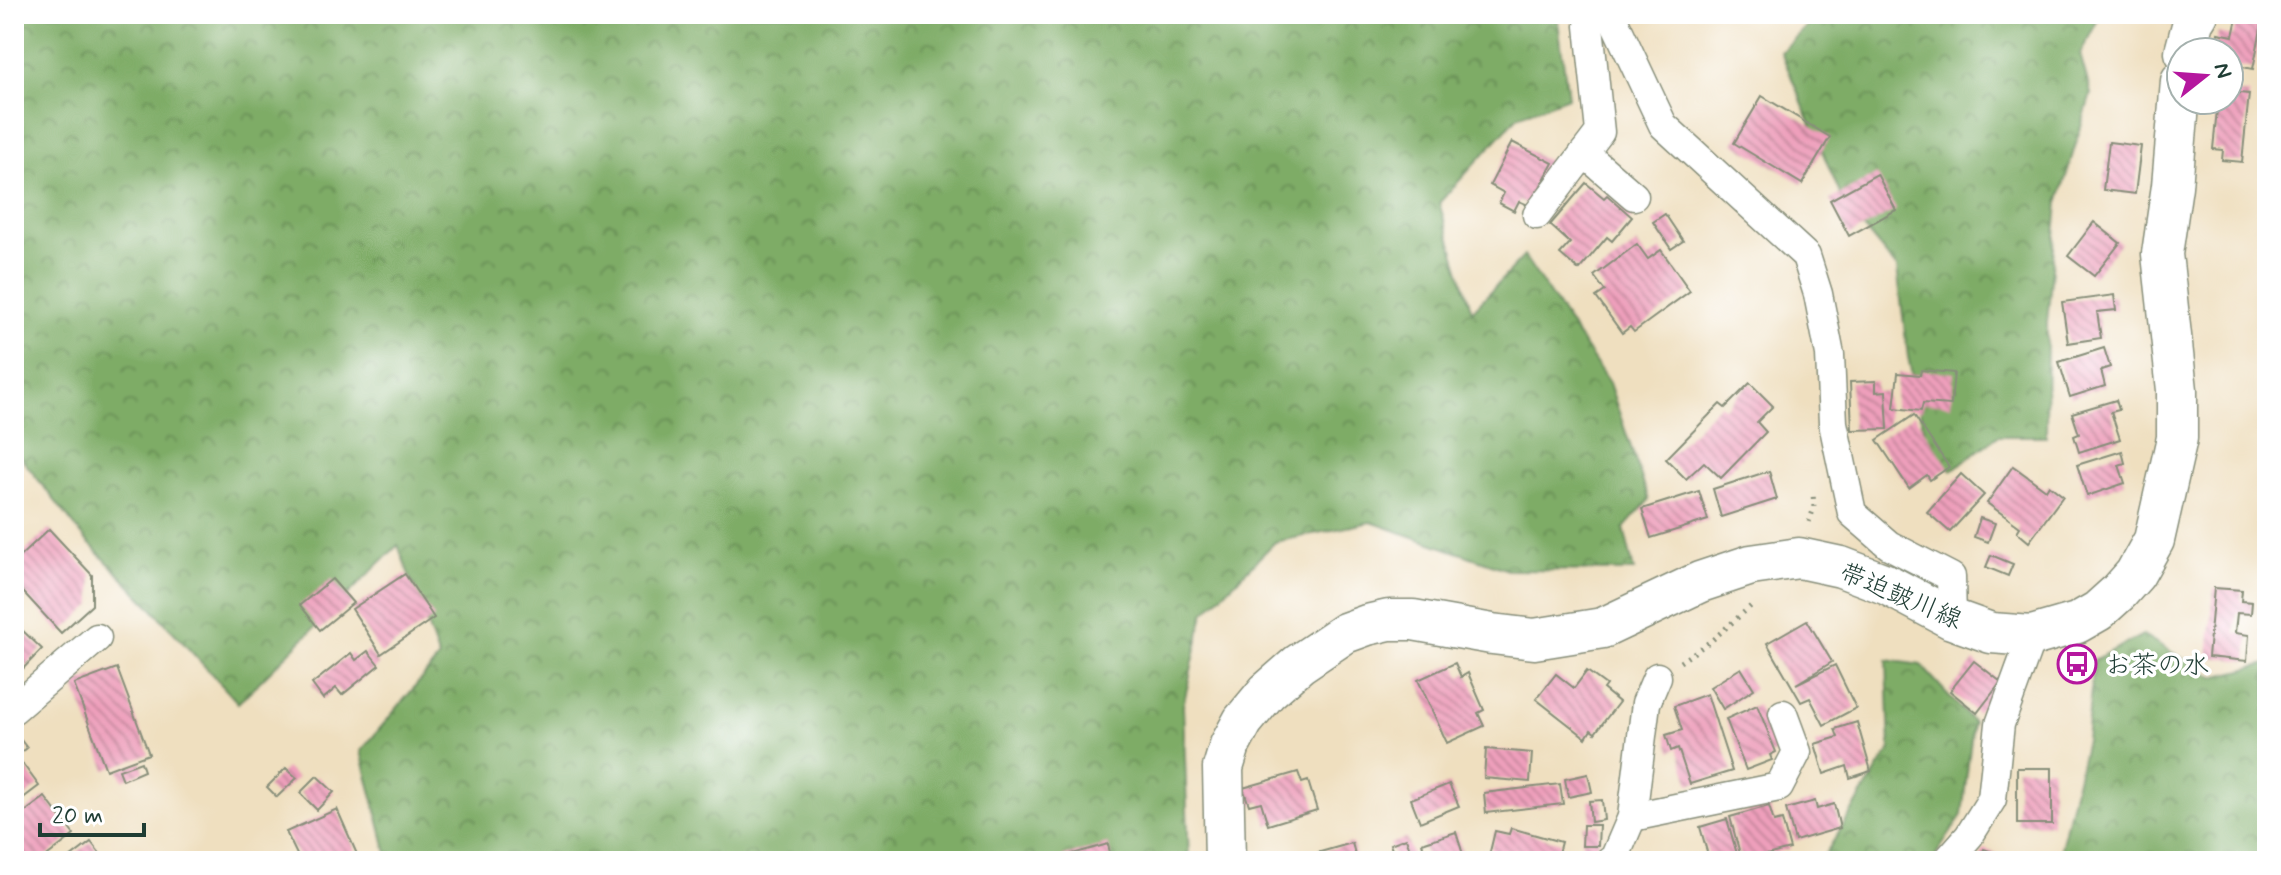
<svg xmlns="http://www.w3.org/2000/svg" width="2281" height="875" viewBox="0 0 2281 875" font-family="Mynerve,'Klee One',sans-serif">
  <style>
    .forest { fill: url(#forest-crowns); stroke: #4e744d; stroke-width: 2 }
    .building { fill: url(#building-back-hatch) }
    .lines { fill: none; stroke-linecap: round; stroke-linejoin: round }
    .street-casing { stroke: #878e7a; stroke-width: 31 }
    .secondary-casing { stroke: #878e7a; stroke-width: 43 }
    .path { stroke: #878e7a; stroke-width: 5; stroke-dasharray: 2 6; stroke-linecap: butt }
    .street { stroke: #fff; stroke-width: 28 }
    .secondary { stroke: #fff; stroke-width: 40 }
    .labels { text-anchor: middle; stroke-width: 7; stroke-linejoin: round; paint-order: stroke }
    .street-label { font-size: 26px; fill: #1f3d34; stroke: #fff }
    .poi-label { font-size: 26px; fill: #1f3d34; stroke: #fff; text-anchor: start }
  </style>
  <defs>
    <pattern id="forest-crowns" width="20" height="18" patternUnits="userSpaceOnUse" patternTransform="scale(2)"><rect width="20" height="18" fill="#7eac66"/><path d="M2 6a3 3 0 1 1 6 0M12 15a3 3 0 1 1 6 0" fill="none" stroke="#678d55"/></pattern>
    <pattern id="building-back-hatch" width="6" height="6" patternUnits="userSpaceOnUse" patternTransform="scale(2)"><rect width="6" height="6" fill="#ee9fbb"/><path d="M-1 5l2 2M0 0l6 6M5-1l2 2" fill="none" stroke="#c08399"/></pattern>
  </defs>
  <rect width="100%" height="100%" fill="#fff"/>
  <filter id="ink" filterUnits="userSpaceOnUse"><feTurbulence type="fractalNoise" baseFrequency=".0125" numOctaves="2"/><feDisplacementMap in="SourceGraphic" scale="16" xChannelSelector="R" yChannelSelector="G"/><feConvolveMatrix kernelMatrix="1 2 1 2 8 2 1 2 1" color-interpolation-filters="sRGB"/></filter>
  <filter id="wash" filterUnits="userSpaceOnUse"><feTurbulence type="fractalNoise" baseFrequency=".006" numOctaves="4" result="noise"/><feDisplacementMap in="SourceGraphic" scale="32" xChannelSelector="R" yChannelSelector="G"/><feGaussianBlur stdDeviation="1.8" result="paint"/><feColorMatrix in="noise" values="0 0 0 0 0 0 0 0 0 0 0 0 0 0 0 0 0 1.4 0 .05"/><feComposite in="paint" operator="in"/></filter>
  <g filter="url(#wash)">
    <rect width="100%" height="100%" fill="#efdfbf"/>
    <!-- forest -->
    <g class="forest">
      <polygon points="14,14 1557,14 1568,97 1518,116 1439,203 1472,311 1524,256 1609,383 1649,500 1624,528 1634,571 1508,570 1371,522 1275,542 1204,613 1183,706 1189,861 389,861 361,751 439,658 398,545 238,703 148,604 86,540 14,449"/>
      <polygon points="1819,14 2101,14 2080,54 2091,94 2058,203 2047,323 2046,436 1998,436 1952,470 1929,455 1908,357 1897,268 1845,206 1781,52"/>
      <polygon points="2143,635 2214,677 2267,664 2267,861 2058,861 2086,740 2094,660"/>
      <polygon points="1887,660 1921,665 1973,722 1962,815 1932,861 1821,861 1890,750"/>
    </g>
    <g id="blocks">
      <!-- building -->
      <g class="building">
        <polygon points="2238,14 2264,14 2253,69 2233,65 2229,79 2229,52 2214,52 2218,33 2233,36"/>
        <polygon points="2229,92 2249,94 2242,162 2222,160 2223,150 2213,149 2218,100 2229,100"/>
        <polygon points="1762,96 1830,137 1802,184 1734,143"/>
        <polygon points="1512,142 1553,163 1530,206 1519,201 1514,211 1499,203 1504,193 1490,185"/>
        <polygon points="2109,142 2141,146 2135,194 2103,190"/>
        <polygon points="1877,174 1896,210 1849,236 1830,200"/>
        <polygon points="1586,183 1604,198 1607,195 1632,217 1612,241 1607,237 1579,270 1560,254 1570,243 1550,225"/>
        <polygon points="1665,214 1683,241 1671,249 1653,222"/>
        <polygon points="2094,222 2120,243 2094,276 2068,256"/>
        <polygon points="1637,244 1648,259 1661,250 1690,291 1634,332 1630,327 1622,333 1596,297 1605,291 1594,276"/>
        <polygon points="2114,295 2116,310 2097,312 2101,338 2068,343 2062,302"/>
        <polygon points="2104,348 2110,367 2101,370 2105,386 2070,397 2059,362"/>
        <polygon points="1921,370 1954,373 1951,405 1923,403 1921,411 1894,408 1898,373 1920,375"/>
        <polygon points="1876,381 1876,392 1886,391 1888,429 1852,430 1850,382"/>
        <polygon points="1750,383 1773,406 1757,422 1766,432 1721,478 1704,462 1686,479 1666,459 1720,404 1725,408"/>
        <polygon points="2116,400 2119,410 2111,412 2120,439 2079,452 2074,436 2079,434 2072,413"/>
        <polygon points="1914,415 1949,467 1930,480 1927,475 1909,488 1877,440"/>
        <polygon points="2122,451 2125,463 2119,465 2125,483 2087,496 2077,465"/>
        <polygon points="2013,466 2046,490 2049,485 2063,496 2029,542 2017,532 2020,527 1987,503"/>
        <polygon points="1769,471 1777,499 1721,517 1713,489"/>
        <polygon points="1961,474 1984,495 1950,532 1927,512"/>
        <polygon points="1699,491 1708,520 1651,538 1642,509"/>
        <polygon points="1980,518 1995,523 1988,542 1974,537"/>
        <polygon points="49,529 92,575 92,605 61,633 14,582 14,562"/>
        <polygon points="1991,555 2013,564 2008,576 1986,567"/>
        <polygon points="405,574 434,618 381,654 352,609"/>
        <polygon points="332,579 353,603 320,630 300,605"/>
        <polygon points="2214,588 2242,590 2241,601 2252,602 2251,614 2237,613 2235,633 2249,635 2247,661 2208,657"/>
        <polygon points="1807,620 1832,662 1796,684 1835,665 1856,708 1824,725 1810,698 1801,702 1767,643"/>
        <polygon points="21,629 42,649 14,678 14,637"/>
        <polygon points="368,651 379,665 342,695 336,688 323,699 312,684 351,653 356,660"/>
        <polygon points="1974,661 2001,682 1977,713 1950,691"/>
        <polygon points="1455,663 1461,677 1468,673 1484,710 1478,713 1484,726 1447,743 1418,680"/>
        <polygon points="117,668 149,754 106,770 74,684"/>
        <polygon points="1741,668 1754,689 1723,709 1710,687"/>
        <polygon points="1587,671 1606,685 1603,689 1619,702 1595,733 1591,730 1586,738 1536,699 1556,674 1574,688"/>
        <polygon points="1707,694 1732,771 1690,784 1678,748 1671,751 1666,735 1682,730 1674,706"/>
        <polygon points="1757,705 1776,752 1770,755 1772,760 1746,770 1726,719"/>
        <polygon points="1857,722 1871,771 1850,778 1847,766 1824,774 1815,744 1838,737 1835,729"/>
        <polygon points="17,735 27,748 17,756 39,786 14,805 14,736"/>
        <polygon points="1486,749 1532,753 1530,782 1484,778"/>
        <polygon points="141,762 144,771 123,780 119,770"/>
        <polygon points="286,768 297,778 277,797 267,787"/>
        <rect x="2017" y="768" width="35" height="56"/>
        <polygon points="1298,772 1302,783 1308,781 1317,810 1268,825 1261,802 1249,805 1243,788"/>
        <polygon points="1588,774 1592,792 1568,797 1565,779"/>
        <polygon points="317,776 334,792 317,810 300,793"/>
        <polygon points="1449,784 1459,806 1420,822 1411,799"/>
        <polygon points="1560,784 1563,804 1486,813 1484,793"/>
        <polygon points="45,797 74,835 40,861 27,861 14,844 14,820"/>
        <polygon points="1602,800 1604,820 1591,822 1589,801"/>
        <polygon points="1815,801 1817,809 1834,804 1840,828 1795,841 1786,809"/>
        <polygon points="1769,806 1774,822 1782,820 1790,849 1742,861 1730,817"/>
        <polygon points="337,809 360,861 300,861 286,832"/>
        <polygon points="1727,819 1739,861 1695,861 1694,858 1708,855 1700,827"/>
        <polygon points="1583,825 1599,825 1598,846 1582,846"/>
        <polygon points="1511,828 1561,842 1556,861 1546,858 1546,861 1488,860 1495,831 1509,834"/>
        <polygon points="1456,832 1465,861 1427,861 1422,843"/>
        <polygon points="1406,838 1414,861 1396,861 1390,844"/>
        <polygon points="91,842 106,861 66,861"/>
        <polygon points="1352,843 1357,861 1292,861 1292,860"/>
        <polygon points="1108,844 1112,861 1063,861 1062,857"/>
        <polygon points="1984,849 2017,861 1980,861"/>
      </g>
    </g>
  </g>
  <g filter="url(#ink)">
    <use href="#blocks" fill-opacity="0" stroke="#878e7a" stroke-width="2"/>
    <g class="lines">
      <!-- street casing -->
      <g class="street-casing">
        <g id="street">
          <polyline points="1611,14 1663,125 1806,256 1818,294 1830,355 1833,423 1852,513 1889,545 1951,577 1952,619"/>
          <polyline points="1584,153 1634,196"/>
          <polyline points="1537,215 1600,132 1589,26 1591,14"/>
          <polyline points="14,709 97,638"/>
          <polyline points="1632,817 1779,787 1797,752 1783,714"/>
          <polyline points="1610,861 1614,859 1632,817 1646,703 1657,677"/>
          <polyline points="1947,861 1969,836 1992,799 2000,724 2032,636"/>
        </g>
      </g>
      <!-- secondary casing -->
      <g class="secondary-casing">
        <g id="secondary">
          <polyline points="2185,52 2193,22 2198,14"/>
          <polyline points="1225,861 1223,768 1230,745 1243,721 1267,692 1299,664 1345,633 1367,625 1389,620 1413,620 1492,634 1534,639 1603,628 1700,582 1751,565 1799,558 1841,567 1888,585 1952,619 1991,633 2032,636 2077,623 2098,611 2119,592 2135,574 2154,540 2177,438 2177,390 2162,254 2172,186 2181,81"/>
        </g>
      </g>
      <!-- path -->
      <g class="path">
        <polyline points="1809,522 1814,508 1813,493"/>
        <polyline points="1680,662 1711,641 1751,606"/>
      </g>
      <!-- street -->
      <use href="#street" class="street"/>
      <!-- secondary -->
      <use href="#secondary" class="secondary"/>
    </g>
  </g>
  <!-- icons -->
  <defs>
    <g id="bus-ring" transform="scale(2)"><circle r="9.5" fill="#fff" stroke="#b5179e" stroke-width="1.5"/><path d="M-5-6H5V4H4V6H2V4H-2V6H-4V4H-5ZM-3.5-4V0h7V-4ZM-3.5 1.2v1.5H-2V1.2ZM2 1.2v1.5H3.5V1.2Z" fill="#b5179e"/></g>
  </defs>
  <g fill-rule="evenodd">
    <use href="#bus-ring" x="2077" y="664"/>
  </g>
  <g class="labels">
    <!-- street labels -->
    <g class="street-label">
      <text transform="translate(1901 595) rotate(23)" y="9">帯迫皷川線</text>
    </g>
    <!-- poi labels -->
    <g class="poi-label">
      <text x="2105" y="673">お茶の水</text>
    </g>
  </g>
  <!-- margin -->
  <rect width="2281" height="875" fill="none" stroke="#fff" stroke-width="48"/>
  <!-- north arrow -->
  <g transform="translate(2205 76) rotate(73)"><circle r="38" fill="#ffffff" stroke="#a5b1ae" stroke-width="2"/>
  <path d="M0-6L14 30L0 20L-14 30Z" fill="#b5179e"/>
  <text y="-12" font-size="22" font-weight="bold" text-anchor="middle" fill="#1f3d34">N</text>
  </g>
  <!-- scale -->
  <path d="M40 823v12h104v-12" fill="none" stroke="#1f3d34" stroke-width="4"/>
  <text x="52" y="823" font-size="24" fill="#1f3d34" stroke="#ffffff" stroke-width="6" paint-order="stroke">20 m</text>
</svg>
